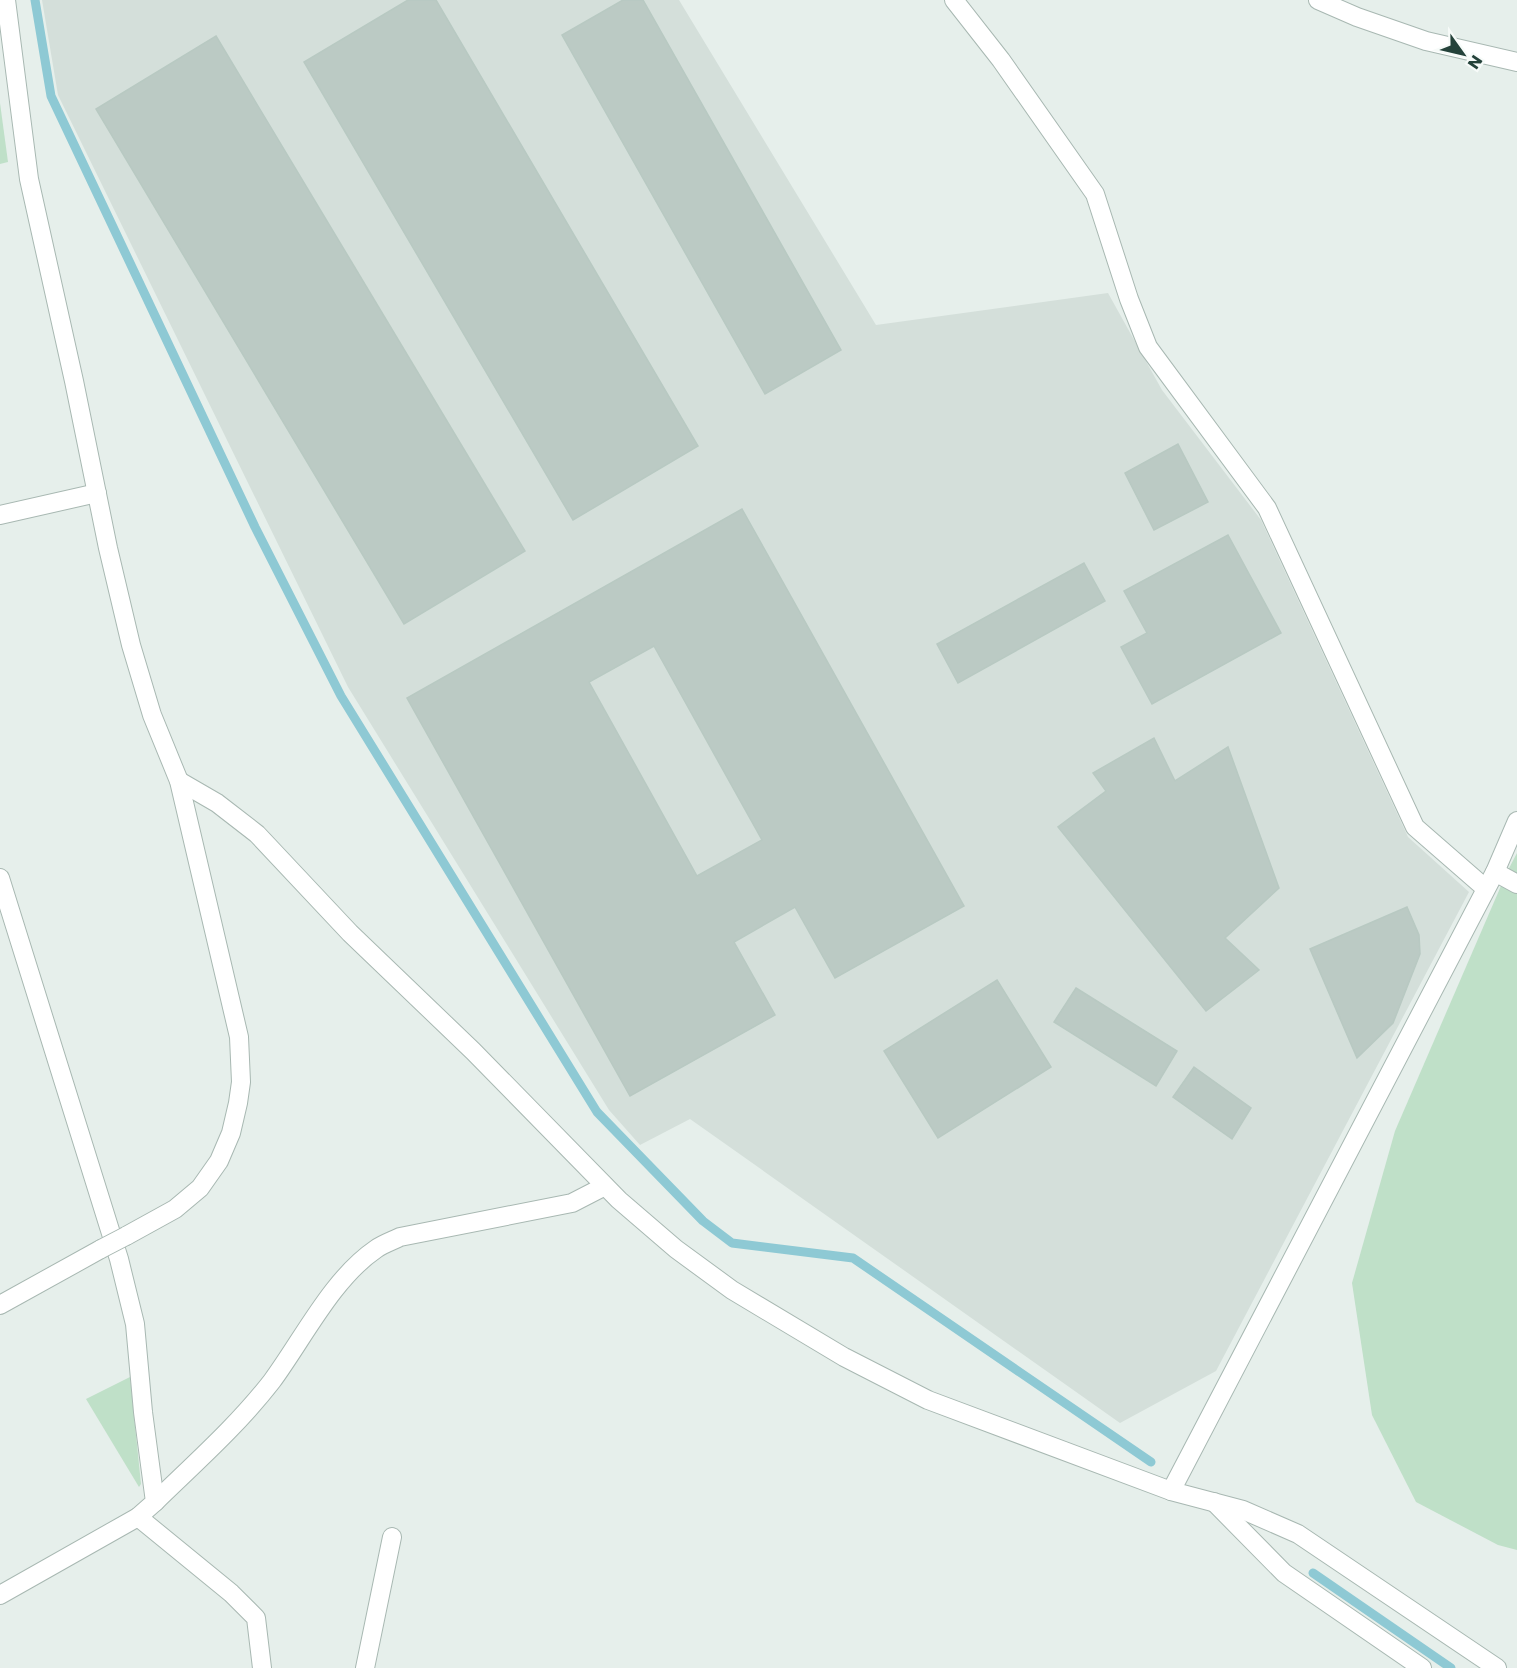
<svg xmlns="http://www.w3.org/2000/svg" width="1517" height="1668" viewBox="0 0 1517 1668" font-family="Poppins,sans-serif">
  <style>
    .built { fill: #d4dfda }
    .green { fill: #bfe0c8 }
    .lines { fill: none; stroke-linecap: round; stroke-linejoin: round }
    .stream { stroke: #8ec9d4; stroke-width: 9 }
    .building { fill: #bbcac4; stroke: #b8c9c2; stroke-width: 1.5; fill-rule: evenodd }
    .minor-casing { stroke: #a8b8b2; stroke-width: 20 }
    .tertiary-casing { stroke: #a8b8b2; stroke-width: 20 }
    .minor { stroke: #fff; stroke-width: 18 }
    .tertiary { stroke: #fff; stroke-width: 18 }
    .tertiary-bridge-casing { stroke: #a8b8b2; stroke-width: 20; stroke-linecap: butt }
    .tertiary-bridge { stroke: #fff; stroke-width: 18 }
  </style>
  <rect width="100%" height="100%" fill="#e6efeb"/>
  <!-- built -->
  <polygon class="built" points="42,0 679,0 876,325 1108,293 1162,390 1261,520 1408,837 1469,892 1216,1371 1120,1423 690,1119 640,1145 609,1110 348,687 58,95"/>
  <!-- green -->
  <g class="green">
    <polygon points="0,103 8,162 0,164"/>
    <polygon points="1517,853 1517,1550 1498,1545 1416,1502 1372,1415 1352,1283 1395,1131 1507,872"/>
    <polygon points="130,1377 141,1484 139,1487 86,1399"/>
  </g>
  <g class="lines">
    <!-- stream -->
    <g class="stream">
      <polyline points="35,0 51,96 255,527 341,696 597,1112 703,1221 732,1243 853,1258 1151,1462"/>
      <polyline points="1313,1573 1451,1668"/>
    </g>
  </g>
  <!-- building -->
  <g class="building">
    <polygon points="408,0 436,0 698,446 573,520 304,62"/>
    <polygon points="623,0 643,0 841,350 765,394 562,35"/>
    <polygon points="216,36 525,551 404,624 96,109"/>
    <polygon points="1178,444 1208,502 1154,530 1125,473"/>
    <path d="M742 509 964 906 835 978 795 907 734 942 775 1015 630 1096 407 698ZM654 646 762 840 697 876 589 682Z"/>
    <polygon points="1228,535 1281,633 1152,704 1121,647 1147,633 1124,591"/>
    <polygon points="1084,563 1105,601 958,683 937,644"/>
    <polygon points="1154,738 1175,781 1228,747 1279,888 1225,938 1259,970 1206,1011 1058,827 1106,791 1093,773"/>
    <polygon points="1407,907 1419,935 1420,954 1393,1023 1357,1058 1310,949"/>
    <polygon points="997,980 1051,1067 938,1138 884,1051"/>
    <polygon points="1076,988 1177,1051 1156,1086 1054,1022"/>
    <polygon points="1194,1067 1251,1108 1232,1139 1173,1097"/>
  </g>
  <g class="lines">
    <!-- minor casing -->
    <g class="minor-casing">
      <g id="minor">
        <polyline points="954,0 1001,60 1095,194 1129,299 1148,347 1267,508 1415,827 1485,888"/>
        <polyline points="1318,0 1357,17 1426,41 1517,62"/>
        <polyline points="0,515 97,493"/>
        <polyline points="1495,872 1517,884"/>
        <polyline points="0,878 119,1259 135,1324 143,1412 155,1502 138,1517 231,1593 256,1618 262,1668"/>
        <path d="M155 1502C195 1463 238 1425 272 1381 303 1339 332 1279 376 1249 383 1244 392 1241 400 1237L572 1203 605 1186"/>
        <polyline points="1214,1502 1284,1573 1422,1668"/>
        <polyline points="0,1595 138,1517"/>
        <polyline points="365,1668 392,1537"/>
      </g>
    </g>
    <!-- tertiary casing -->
    <g class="tertiary-casing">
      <g id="tertiary">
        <polyline points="6,0 29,179 74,381 108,548 131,645 152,715 179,781 239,1037 241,1082 238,1103 231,1133 219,1161 200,1188 175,1209 126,1236"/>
        <polyline points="179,781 217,803 257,834 350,933 473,1051 619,1200 676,1249 732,1290 844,1357 928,1400 1171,1491 1243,1510 1298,1534 1497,1668"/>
        <polyline points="0,1305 101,1249"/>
        <polyline points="1171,1491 1495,872 1517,821"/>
      </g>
    </g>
    <!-- minor -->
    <use href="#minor" class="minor"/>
    <!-- tertiary -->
    <use href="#tertiary" class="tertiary"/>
    <!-- tertiary-bridge casing -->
    <g class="tertiary-bridge-casing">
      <polyline id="tertiary-bridge" points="101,1249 126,1236"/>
    </g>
    <!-- tertiary-bridge -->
    <use href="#tertiary-bridge" class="tertiary-bridge"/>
  </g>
  <!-- north arrow -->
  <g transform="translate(1463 54) rotate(124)" stroke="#f7fbf9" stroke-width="4.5" paint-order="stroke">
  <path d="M0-4.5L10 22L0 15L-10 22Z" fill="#24423a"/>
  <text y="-9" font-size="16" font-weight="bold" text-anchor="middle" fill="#24423a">N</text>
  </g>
</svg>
